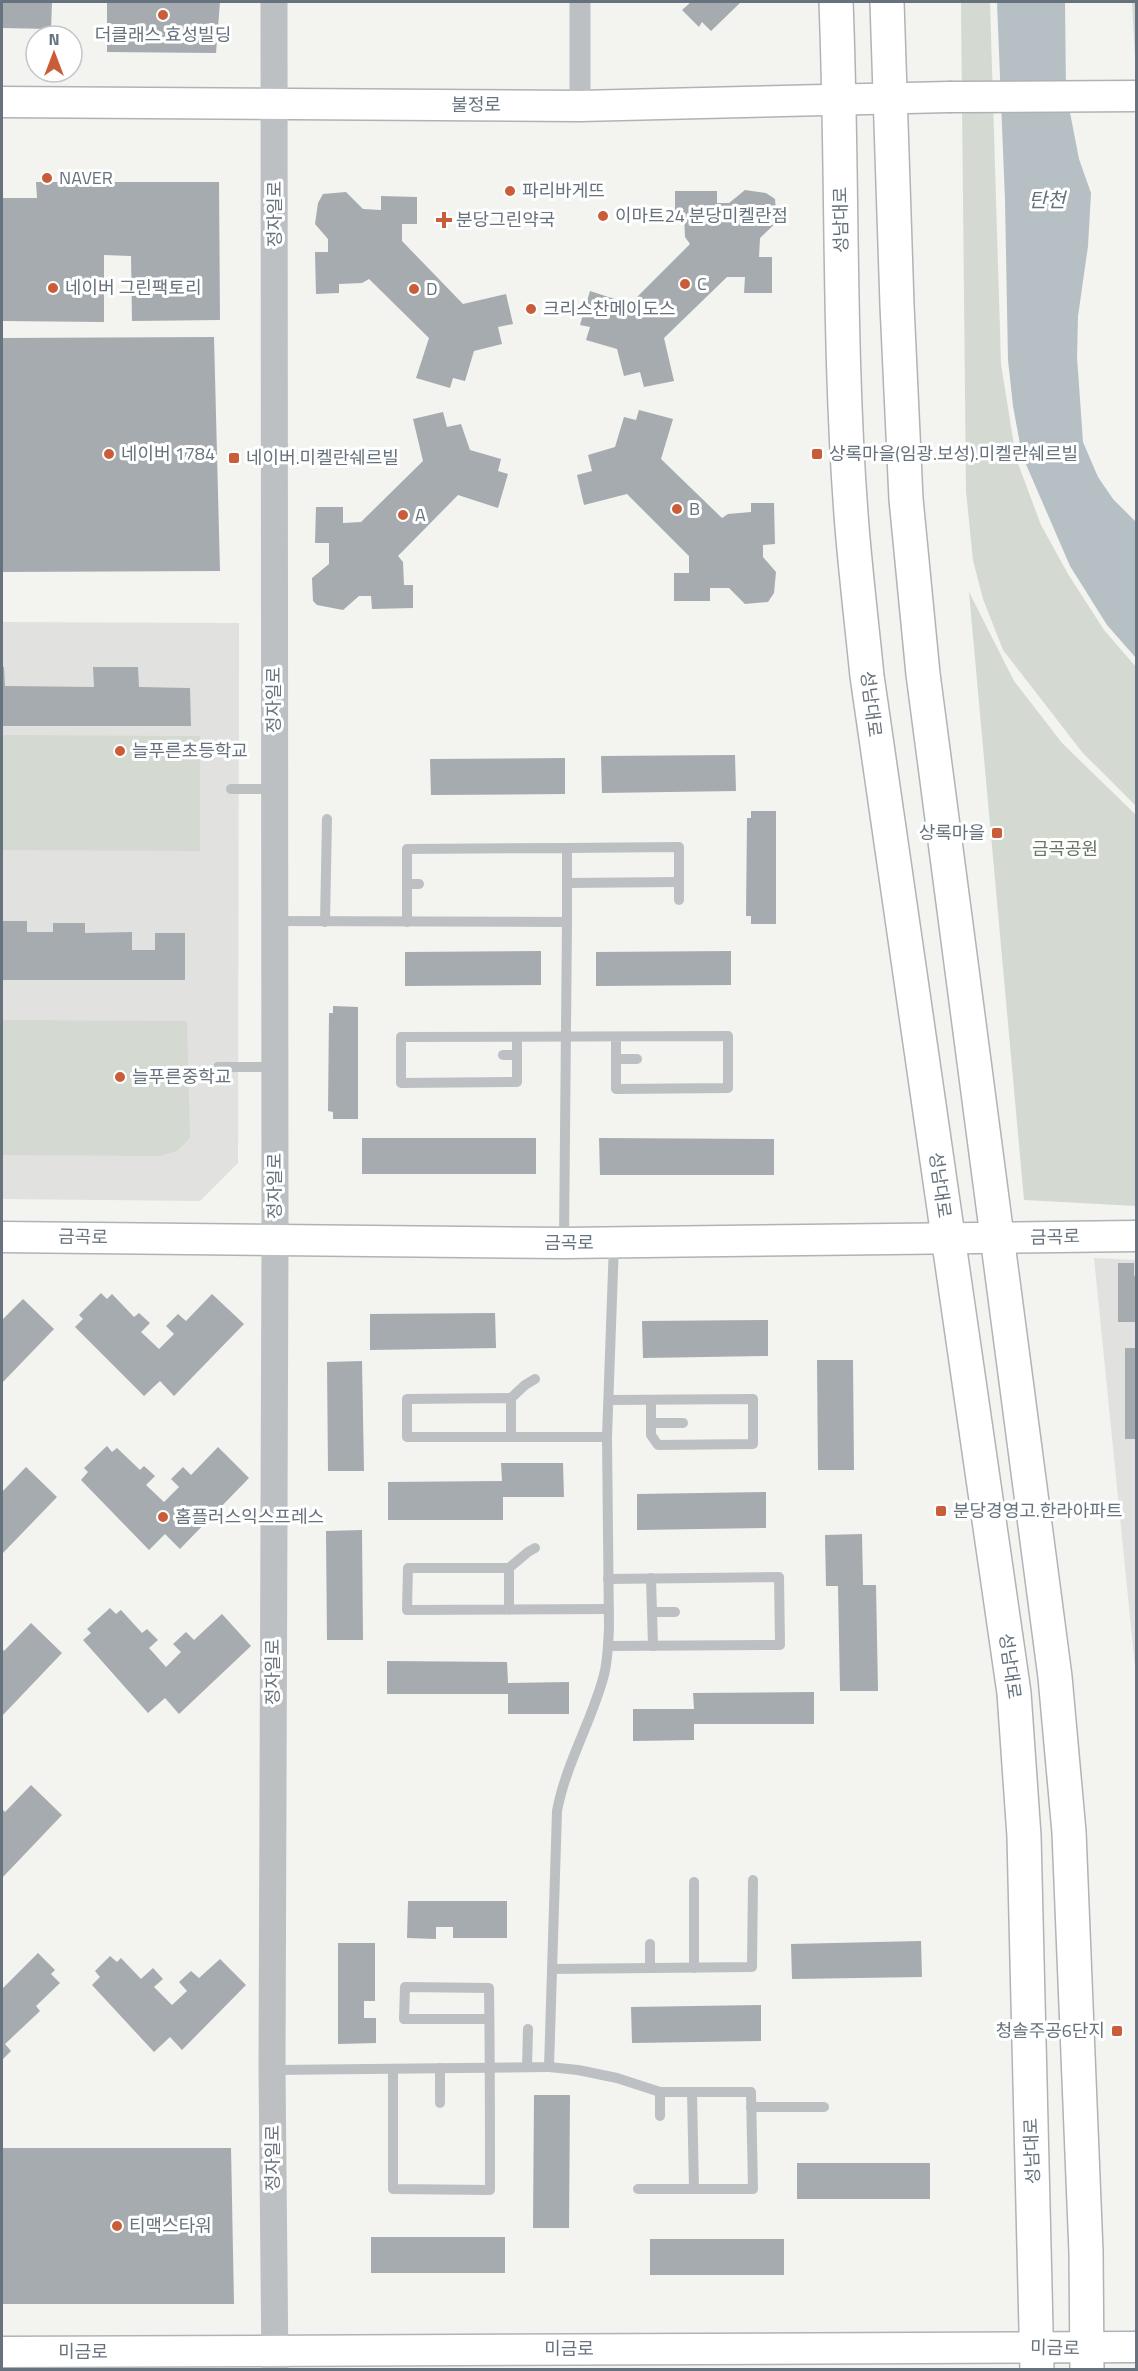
<svg xmlns="http://www.w3.org/2000/svg" width="1138" height="2371" viewBox="0 0 1138 2371" font-family="'Titillium Web','Noto Sans KR',sans-serif">
  <style>
    .built { fill: #e1e2e0 }
    .green { fill: #d4d9d2 }
    .water { fill: #b6bfc3 }
    .building { fill: #a5abaf }
    .lines { fill: none; stroke-linecap: round; stroke-linejoin: round }
    .secondary-casing { stroke: #afb3b7; stroke-width: 33 }
    .primary-casing { stroke: #b0b4b7; stroke-width: 36 }
    .service { stroke: #bdc0c3; stroke-width: 10 }
    .minor { stroke: #bdc0c3; stroke-width: 21 }
    .tertiary { stroke: #bdc0c3; stroke-width: 27 }
    .secondary { stroke: #fff; stroke-width: 30 }
    .primary { stroke: #fff; stroke-width: 33 }
    .secondary-bridge-casing { stroke: #afb3b7; stroke-width: 33; stroke-linecap: butt }
    .secondary-bridge { stroke: #fff; stroke-width: 30 }
    .poi-dot { fill: #ca5d39; stroke: #fff; stroke-width: 2 }
    .labels { text-anchor: middle; stroke-width: 6; stroke-linejoin: round; paint-order: stroke }
    .poi-label { font-size: 18px; fill: #66727d; stroke: #fff; text-anchor: start }
    .street-label { font-size: 18px; fill: #66727d; stroke: #fff }
    .park-label { font-size: 18px; fill: #677564; stroke: #fff }
    .water-label { font-size: 20px; font-style: italic; fill: #62737b; stroke: #fff }
  </style>
  <rect width="100%" height="100%" fill="#f3f3f0"/>
  <!-- built -->
  <g class="built">
    <polygon points="2,622 239,623 238,1163 200,1201 2,1199"/>
    <polygon points="1094,1258 1136,1260 1136,1677"/>
  </g>
  <!-- green -->
  <g class="green">
    <polygon points="961,2 990,2 1001,364 1016,458 1041,525 1068,574 1104,630 1136,667 1136,806 1082,752 1003,650 983,599 973,560 966,491"/>
    <polygon points="1132,2 1136,2 1136,76"/>
    <polygon points="969,592 1014,681 1062,743 1136,815 1136,1206 1024,1200"/>
    <polygon points="2,735 200,736 200,851 2,850"/>
    <polygon points="2,1020 187,1021 190,1138 177,1151 160,1156 2,1155"/>
  </g>
  <!-- water -->
  <polygon class="water" points="997,2 1065,2 1066,92 1079,159 1091,193 1088,246 1078,316 1077,357 1083,442 1098,477 1113,499 1136,522 1136,658 1107,625 1070,566 1022,455 1013,406 1008,360 1005,200"/>
  <!-- building -->
  <g class="building">
    <polygon points="2,2 52,2 51,29 2,28"/>
    <polygon points="107,2 220,2 216,53 107,52"/>
    <polygon points="691,2 741,2 711,31 702,22 699,27 682,10"/>
    <polygon points="36,182 219,182 220,320 132,321 131,256 104,255 104,322 2,321 2,198 37,198"/>
    <polygon points="745,190 766,193 775,199 777,222 760,238 759,257 772,257 772,293 744,293 745,277 727,277 664,338 674,381 644,387 640,372 624,376 617,349 586,340 590,327 580,325 590,291 630,304 690,244 685,237 684,214 675,214 675,191 717,191 717,203 729,203"/>
    <polygon points="346,192 363,209 381,210 381,196 417,197 417,224 402,224 402,241 463,304 506,294 513,324 498,327 502,344 474,351 465,381 453,378 450,388 416,378 429,338 369,279 362,283 339,284 339,293 316,294 315,252 328,252 328,239 315,224 318,203 323,194"/>
    <polygon points="214,337 220,571 2,572 2,338"/>
    <polygon points="639,410 673,419 661,459 722,518 728,514 751,512 751,503 774,503 775,544 763,545 763,557 776,572 774,593 768,602 745,604 729,588 710,588 710,601 674,601 674,573 689,573 689,556 627,494 584,505 577,475 592,471 588,455 615,447 624,417 636,420"/>
    <polygon points="443,412 447,427 461,424 470,450 501,459 498,471 508,474 498,508 458,495 398,556 403,562 404,585 413,585 413,608 372,609 371,596 359,596 343,610 317,605 313,601 312,578 329,564 329,543 315,543 316,507 343,507 343,523 361,522 423,461 413,419"/>
    <polygon points="2,667 4,667 5,686 94,687 93,667 138,667 139,687 190,688 191,726 2,726"/>
    <polygon points="735,755 736,791 602,793 601,756"/>
    <polygon points="565,758 565,794 431,795 430,759"/>
    <polygon points="751,811 776,811 776,924 751,924 751,916 746,916 747,818 751,818"/>
    <polygon points="2,921 27,921 27,932 53,932 53,923 85,923 85,933 132,932 132,950 155,950 155,933 185,933 185,980 2,980"/>
    <polygon points="541,951 541,985 405,986 405,952"/>
    <polygon points="731,951 731,985 596,986 596,952"/>
    <polygon points="333,1006 358,1007 358,1119 333,1119 333,1112 328,1111 329,1013 333,1013"/>
    <rect x="362" y="1138" width="174" height="36"/>
    <polygon points="599,1138 774,1139 774,1175 600,1175"/>
    <polygon points="1118,1263 1134,1263 1134,1276 1136,1276 1136,1322 1118,1322"/>
    <polygon points="101,1293 107,1299 112,1294 134,1317 139,1313 150,1323 141,1332 159,1349 174,1334 166,1326 178,1314 186,1321 212,1294 244,1324 174,1396 160,1381 144,1396 75,1327 83,1319 79,1315"/>
    <polygon points="23,1299 54,1329 2,1383 2,1320"/>
    <polygon points="495,1313 496,1348 370,1350 370,1314"/>
    <polygon points="768,1320 768,1356 643,1358 642,1321"/>
    <rect x="1125" y="1348" width="11" height="91"/>
    <polygon points="817,1360 853,1360 854,1470 818,1470"/>
    <polygon points="362,1361 364,1471 328,1471 327,1362"/>
    <polygon points="107,1446 112,1452 117,1448 140,1470 144,1466 155,1476 146,1485 164,1502 179,1487 171,1479 183,1467 191,1475 218,1447 249,1478 180,1549 165,1534 149,1550 81,1480 88,1472 84,1468"/>
    <polygon points="501,1463 563,1463 564,1497 503,1497 503,1520 388,1520 388,1482 502,1481"/>
    <polygon points="26,1467 57,1497 2,1554 2,1492"/>
    <polygon points="766,1492 766,1528 637,1530 637,1494"/>
    <polygon points="362,1530 363,1640 327,1640 326,1531"/>
    <polygon points="862,1534 863,1585 876,1585 878,1691 840,1691 838,1586 826,1586 825,1535"/>
    <polygon points="110,1608 116,1614 121,1610 142,1633 147,1629 158,1640 149,1648 166,1667 181,1652 173,1644 186,1632 194,1640 222,1614 251,1646 179,1714 165,1698 148,1713 83,1640 91,1633 87,1629"/>
    <polygon points="31,1623 62,1653 2,1716 2,1648 4,1651"/>
    <polygon points="387,1661 507,1662 508,1683 569,1682 569,1714 508,1714 508,1694 387,1694"/>
    <polygon points="814,1692 814,1724 694,1724 694,1740 633,1741 633,1709 694,1709 693,1693"/>
    <polygon points="31,1785 62,1815 2,1878 2,1809 5,1812"/>
    <polygon points="408,1901 507,1901 507,1938 453,1938 453,1927 436,1927 436,1939 407,1938"/>
    <polygon points="921,1941 922,1977 792,1979 791,1944"/>
    <polygon points="338,1943 375,1943 375,2001 364,2001 364,2018 376,2018 376,2043 338,2044"/>
    <polygon points="38,1953 55,1970 51,1974 60,1983 36,2006 40,2011 5,2044 11,2051 2,2060 2,1989"/>
    <polygon points="110,1956 117,1962 121,1958 141,1979 153,1968 163,1979 154,1987 172,2005 187,1991 179,1982 191,1971 199,1978 220,1959 246,1985 182,2050 170,2037 154,2052 92,1985 100,1977 95,1971"/>
    <polygon points="761,2005 761,2041 632,2043 631,2007"/>
    <polygon points="534,2095 570,2095 569,2228 533,2228"/>
    <polygon points="2,2148 231,2148 234,2304 2,2304"/>
    <rect x="797" y="2163" width="133" height="36"/>
    <rect x="371" y="2237" width="134" height="36"/>
    <rect x="650" y="2239" width="134" height="36"/>
  </g>
  <g class="lines">
    <!-- secondary casing -->
    <g class="secondary-casing">
      <g id="secondary">
        <polyline points="2,102 580,106 949,97"/>
        <polyline points="2,1237 564,1243 1136,1236"/>
        <polyline points="2,2352 1136,2347"/>
      </g>
    </g>
    <!-- primary casing -->
    <g class="primary-casing">
      <g id="primary">
        <path d="M836 2C843 176 838 352 852 527 856 576 862 626 867 676L1014 1693 1024 1836 1037 2370"/>
        <polyline points="887,2 897,305 906,499 923,674 1055,1677 1069,1832 1086,2252 1087,2370"/>
      </g>
    </g>
    <!-- service -->
    <g class="service">
      <polyline points="231,789 273,789"/>
      <polyline points="567,848 679,847 679,900"/>
      <polyline points="567,883 679,882"/>
      <polyline points="407,884 419,884"/>
      <polyline points="274,921 567,922 564,1241"/>
      <polyline points="325,922 327,819"/>
      <polyline points="407,922 407,849 567,848 567,922"/>
      <polyline points="517,1037 517,1082 401,1083 401,1037 728,1036 728,1088 616,1089 616,1037"/>
      <polyline points="503,1055 517,1055"/>
      <polyline points="616,1059 637,1059"/>
      <polyline points="218,1067 274,1067"/>
      <polyline points="511,1398 525,1385 535,1379"/>
      <polyline points="609,1400 753,1399 753,1444 658,1445 651,1435 651,1400"/>
      <polyline points="651,1423 683,1423"/>
      <polyline points="511,1437 511,1398 407,1399 407,1437 607,1437"/>
      <polyline points="509,1568 528,1552 535,1548"/>
      <polyline points="651,1578 653,1646"/>
      <polyline points="509,1610 509,1568 408,1568 407,1610 609,1609"/>
      <polyline points="652,1612 675,1612"/>
      <polyline points="608,1646 780,1645 779,1577 608,1579"/>
      <polyline points="650,1944 650,1968"/>
      <polyline points="694,1968 694,1882"/>
      <polyline points="552,1969 752,1967 753,1880"/>
      <polyline points="527,2067 528,2029"/>
      <polyline points="549,2067 578,2070 617,2078 660,2092 751,2092 753,2189 638,2189"/>
      <polyline points="440,2068 440,2103"/>
      <path d="M393 2069V2189L490 2190C490 2123 490 2055 489 1988L405 1987 404 2019H489"/>
      <path d="M273 2070 549 2067 557 1811C566 1763 592 1721 604 1675 608 1660 608 1643 609 1628L607 1437 614 1243"/>
      <polyline points="660,2092 660,2116"/>
      <polyline points="692,2092 694,2189"/>
      <polyline points="751,2107 824,2107"/>
    </g>
    <!-- minor -->
    <polyline class="minor" points="580,2 580,106"/>
    <!-- tertiary -->
    <polyline class="tertiary" points="274,2 275,1240 272,2070 275,2370"/>
    <!-- secondary -->
    <use href="#secondary" class="secondary"/>
    <!-- primary -->
    <use href="#primary" class="primary"/>
    <!-- secondary-bridge casing -->
    <g class="secondary-bridge-casing">
      <polyline id="secondary-bridge" points="949,97 1136,96"/>
    </g>
    <!-- secondary-bridge -->
    <use href="#secondary-bridge" class="secondary-bridge"/>
  </g>
  <!-- markers -->
  <g class="poi-dot">
    <circle cx="163" cy="15" r="6"/>
    <circle cx="47" cy="178" r="6"/>
    <circle cx="510" cy="191" r="6"/>
    <circle cx="603" cy="216" r="6"/>
    <path d="M441 211h6v6h6v6h-6v6h-6v-6h-6v-6h6z"/>
    <circle cx="685" cy="284" r="6"/>
    <circle cx="53" cy="288" r="6"/>
    <circle cx="414" cy="289" r="6"/>
    <circle cx="531" cy="309" r="6"/>
    <circle cx="109" cy="454" r="6"/>
    <rect x="811" y="448" width="12" height="12" rx="3"/>
    <rect x="228" y="452" width="12" height="12" rx="3"/>
    <circle cx="677" cy="509" r="6"/>
    <circle cx="403" cy="515" r="6"/>
    <circle cx="120" cy="751" r="6"/>
    <rect x="991" y="827" width="12" height="12" rx="3"/>
    <circle cx="120" cy="1077" r="6"/>
    <rect x="935" y="1505" width="12" height="12" rx="3"/>
    <circle cx="163" cy="1517" r="6"/>
    <rect x="1111" y="2025" width="12" height="12" rx="3"/>
    <circle cx="117" cy="2226" r="6"/>
  </g>
  <g class="labels">
    <!-- poi labels -->
    <g class="poi-label">
      <text x="163" y="41" text-anchor="middle">더클래스 효성빌딩</text>
      <text x="59" y="184">NAVER</text>
      <text x="522" y="197">파리바게뜨</text>
      <text x="615" y="222">이마트24 분당미켈란점</text>
      <text x="456" y="226">분당그린약국</text>
      <text x="697" y="290">C</text>
      <text x="65" y="294">네이버 그린팩토리</text>
      <text x="426" y="295">D</text>
      <text x="543" y="315">크리스찬메이도스</text>
      <text x="121" y="460">네이버 1784</text>
      <text x="829" y="460">상록마을(임광.보성).미켈란쉐르빌</text>
      <text x="246" y="464">네이버.미켈란쉐르빌</text>
      <text x="689" y="515">B</text>
      <text x="415" y="521">A</text>
      <text x="132" y="757">늘푸른초등학교</text>
      <text x="985" y="839" text-anchor="end">상록마을</text>
      <text x="132" y="1083">늘푸른중학교</text>
      <text x="953" y="1517">분당경영고.한라아파트</text>
      <text x="175" y="1523">홈플러스익스프레스</text>
      <text x="1105" y="2037" text-anchor="end">청솔주공6단지</text>
      <text x="129" y="2232">티맥스타워</text>
    </g>
    <!-- street labels -->
    <g class="street-label">
      <text x="476" y="111">불정로</text>
      <text transform="translate(275 214) rotate(-90)" y="6">정자일로</text>
      <text transform="translate(841 220) rotate(-91)" y="6">성남대로</text>
      <text transform="translate(274 700) rotate(-90)" y="6">정자일로</text>
      <text transform="translate(871 704) rotate(83)" y="6">성남대로</text>
      <text transform="translate(940 1185) rotate(82)" y="6">성남대로</text>
      <text transform="translate(275 1186) rotate(-90)" y="6">정자일로</text>
      <text transform="translate(83 1237) rotate(1)" y="6">금곡로</text>
      <text transform="translate(1055 1237) rotate(-1)" y="6">금곡로</text>
      <text x="569" y="1249">금곡로</text>
      <text transform="translate(1010 1666) rotate(82)" y="6">성남대로</text>
      <text transform="translate(273 1672) rotate(-90)" y="6">정자일로</text>
      <text transform="translate(1032 2151) rotate(-92)" y="6">성남대로</text>
      <text transform="translate(273 2158) rotate(-90)" y="6">정자일로</text>
      <text transform="translate(1055 2348) rotate(1)" y="6">미금로</text>
      <text x="569" y="2355">미금로</text>
      <text x="83" y="2358">미금로</text>
    </g>
    <!-- park labels -->
    <g class="park-label">
      <text x="1065" y="855">금곡공원</text>
    </g>
    <!-- water labels -->
    <g class="water-label">
      <text x="1047" y="207">탄천</text>
    </g>
  </g>
  <!-- border -->
  <rect width="1138" height="2371" fill="none" stroke="#66727d" stroke-width="6"/>
  <!-- north arrow -->
  <g transform="translate(54 54)"><circle r="28" fill="#ffffff" stroke="#c2c7cb" stroke-width="1.5"/>
  <path d="M0-4.5L10 22L0 15L-10 22Z" fill="#ca5d39"/>
  <text y="-9" font-size="16" font-weight="bold" text-anchor="middle" fill="#66727d">N</text>
  </g>
</svg>
